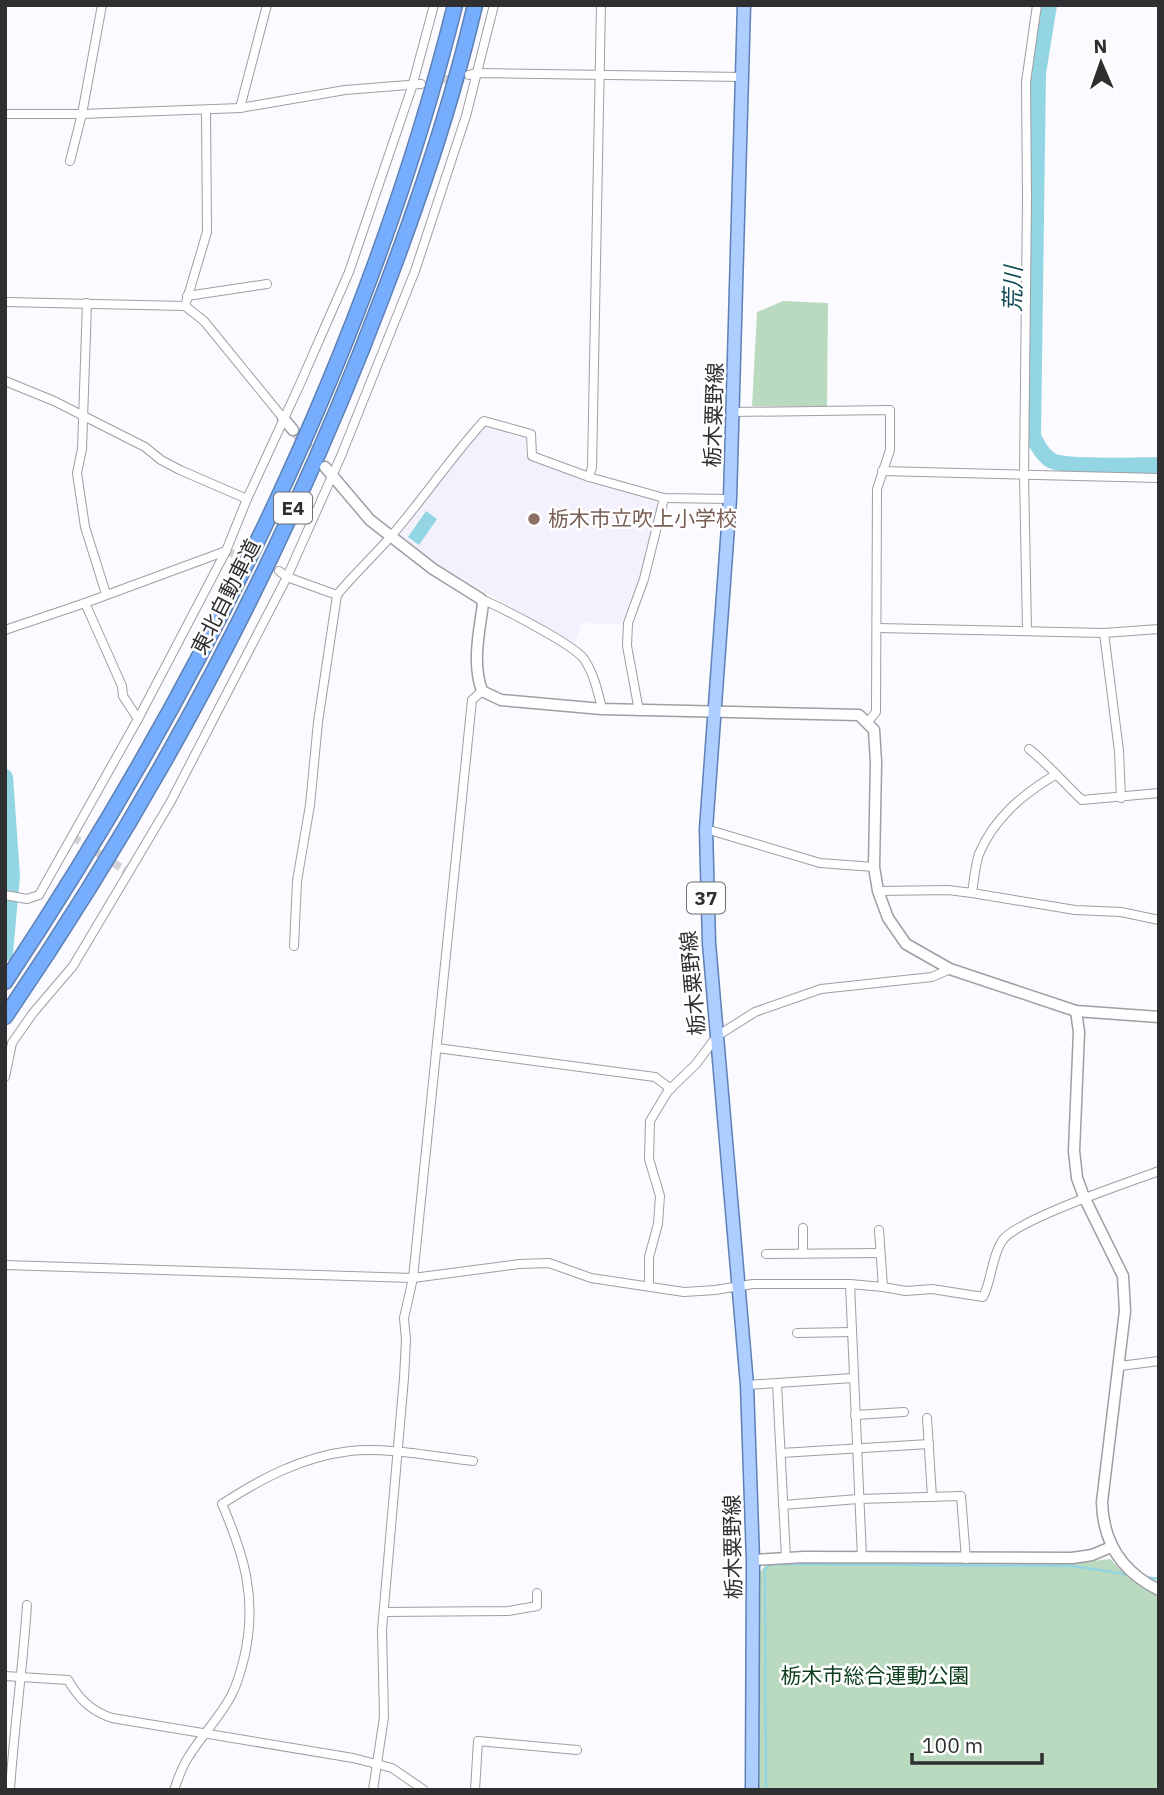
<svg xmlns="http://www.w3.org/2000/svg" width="1164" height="1795" viewBox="0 0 1164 1795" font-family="'IBM Plex Sans','Noto Sans JP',sans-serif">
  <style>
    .built { fill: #f3f1fd }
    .green { fill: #b9dabe }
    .water { fill: #94d5e4 }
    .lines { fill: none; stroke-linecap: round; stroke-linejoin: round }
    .stream { stroke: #94d5e4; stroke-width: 2.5 }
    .river { stroke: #94d5e4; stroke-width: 16 }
    .minor-tunnel { stroke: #d2d1d5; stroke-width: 8; stroke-dasharray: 8 4; stroke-linecap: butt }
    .tertiary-tunnel { stroke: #d2d1d5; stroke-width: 10; stroke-dasharray: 10 5; stroke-linecap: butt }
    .minor-casing { stroke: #9f9ea4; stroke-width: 10 }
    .tertiary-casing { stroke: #9f9ea4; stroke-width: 13 }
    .primary-casing { stroke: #5d81b6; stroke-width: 15 }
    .motorway-casing { stroke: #5d81b6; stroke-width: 17 }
    .minor { stroke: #fff; stroke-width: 8 }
    .tertiary { stroke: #fff; stroke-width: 10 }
    .primary { stroke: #adcefe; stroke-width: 12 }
    .motorway { stroke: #76aefd; stroke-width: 14 }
    .education-dot { fill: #8d6e63; stroke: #fff; stroke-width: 2.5 }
    .labels { text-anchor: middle; stroke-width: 5; stroke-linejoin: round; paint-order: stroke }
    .shield { fill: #fff; stroke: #6d6d6f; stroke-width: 2 }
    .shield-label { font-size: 19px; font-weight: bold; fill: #2f2e31 }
    .street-label { font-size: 21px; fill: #2f2e31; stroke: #fff }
    .education-label { font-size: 21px; fill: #785e54; stroke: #fff; text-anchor: start }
    .park-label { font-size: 21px; fill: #0c3e1c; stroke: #fff }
    .water-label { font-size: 23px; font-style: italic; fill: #124b56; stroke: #fff }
  </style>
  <rect width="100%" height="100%" fill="#fbfafe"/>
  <!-- built -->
  <polygon class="built" points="486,427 527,439 525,453 530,459 661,501 640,576 621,624 582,623 575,643 443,568 399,536 447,469"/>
  <!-- green -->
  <g class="green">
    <polygon points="783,301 828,303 827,407 752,406 757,312"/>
    <path d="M1110 1559C1125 1574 1138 1590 1159 1595V1790H758L759 1573 766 1565 773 1562 1075 1563Z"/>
  </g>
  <!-- water -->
  <polygon class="water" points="426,511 437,519 419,545 408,537"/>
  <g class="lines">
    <!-- stream -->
    <g class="stream">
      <polyline points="1145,1577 1159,1579"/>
      <polyline points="766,1790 765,1569 770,1564 1073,1566 1131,1575"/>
    </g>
    <!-- river -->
    <g class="river">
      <path d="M1049 5 1038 73 1033 436C1037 445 1041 453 1049 459 1061 469 1139 465 1159 465"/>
      <polyline points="5,777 12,876 5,953"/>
    </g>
    <!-- minor-tunnel -->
    <g class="minor-tunnel">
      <polyline points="431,82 459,77"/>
      <polyline points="226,551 270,567"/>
      <polyline points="73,837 128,872"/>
    </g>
    <!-- tertiary-tunnel -->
    <polyline class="tertiary-tunnel" points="293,430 321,462"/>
    <!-- minor casing -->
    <g class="minor-casing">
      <g id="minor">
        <polyline points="469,75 478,73 742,77"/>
        <polyline points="240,108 267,5"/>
        <polyline points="5,114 82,114 240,108 345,90 421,84"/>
        <polyline points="70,161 82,114 102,5"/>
        <polyline points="187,296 267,284"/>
        <polyline points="5,302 185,306 204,321 283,418"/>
        <polyline points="87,303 82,449 77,473 85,527 106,594"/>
        <polyline points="185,306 207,232 206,110"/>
        <polyline points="5,381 54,401 145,447 161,460 180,470 247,499"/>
        <polyline points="733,412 890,410 890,450 877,489 876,712 868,722"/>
        <polyline points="882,471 1159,478"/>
        <polyline points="589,477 592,467 601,5"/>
        <polyline points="279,571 287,577 337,595 318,722 310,805 297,881 294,946"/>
        <path d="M337 595C354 574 374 556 392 535 424 498 451 457 484 421L531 434 532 456 589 477 664 498 730 499"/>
        <path d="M481 599C500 607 573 644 584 659 594 674 598 692 602 709"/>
        <polyline points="878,628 1104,633"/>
        <polyline points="5,630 85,603"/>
        <polyline points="1027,630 1024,474 1027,199 1026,82 1037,5"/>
        <polyline points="639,711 627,646 628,623 644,579 664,498"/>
        <polyline points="138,719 123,696 122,686 85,603 226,551"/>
        <path d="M1029 749C1048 764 1064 783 1082 800L1159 793"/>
        <polyline points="1121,798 1119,751 1104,633 1159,629"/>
        <polyline points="706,829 820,863 874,867"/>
        <polyline points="878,891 948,890 972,893 1075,910 1121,912 1159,920"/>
        <path d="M972 893C974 880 975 866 979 854 994 818 1023 794 1055 775"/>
        <polyline points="5,895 27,899 39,895 138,719 226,551 247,499 300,384 349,272 412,87 434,5"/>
        <polyline points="437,1048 655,1077 671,1089"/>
        <polyline points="5,1077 12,1043 33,1013 73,966 170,803 287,577 341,456 415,271 466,116 494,5"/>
        <polyline points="766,1254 880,1253"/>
        <polyline points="803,1254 803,1228"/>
        <polyline points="5,1265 413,1278 519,1264 549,1263 591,1278 684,1292 715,1290 753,1284 850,1284 883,1287 879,1230"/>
        <polyline points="850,1284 862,1558"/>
        <polyline points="649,1286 649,1257 658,1224 660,1196 649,1159 650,1121 668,1091 696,1064 717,1036 755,1012 821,989 932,977 950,969"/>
        <path d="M883 1287 906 1291 932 1289 983 1297C992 1280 991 1258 1002 1241 1015 1220 1130 1182 1159 1171"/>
        <polyline points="797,1333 852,1332"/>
        <polyline points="1120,1366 1159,1361"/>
        <polyline points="777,1384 786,1558"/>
        <polyline points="747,1385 853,1378"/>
        <polyline points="855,1415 904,1412"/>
        <polyline points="927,1418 932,1497"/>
        <polyline points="781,1453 929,1444"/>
        <polyline points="783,1505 858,1499 961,1496 966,1559"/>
        <polyline points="384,1612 508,1611 537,1606 537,1593"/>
        <path d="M5 1676 68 1680C79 1699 91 1711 112 1718L353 1758 392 1768 424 1790"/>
        <path d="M10 1790C14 1728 23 1667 27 1605"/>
        <path d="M174 1790C178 1779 182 1766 189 1756 202 1735 221 1716 232 1694 238 1682 242 1667 245 1654 257 1597 244 1555 222 1504 262 1478 302 1457 350 1451 387 1447 436 1457 473 1461"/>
        <polyline points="373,1790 384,1717 382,1630 404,1378 406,1340 404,1318 413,1278 472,700 482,691"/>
        <polyline points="475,1790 478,1741 577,1750"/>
      </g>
    </g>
    <!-- tertiary casing -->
    <g class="tertiary-casing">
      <g id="tertiary">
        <polyline points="283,418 293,430"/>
        <path d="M325 467 370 520 433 569 481 599 483 604C479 633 472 663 482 691L501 700 602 709 859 715 874 730 876 762 874 867 878 891 888 918 906 944 950 969 1076 1011 1159 1017"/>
        <path d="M1076 1011 1079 1032 1074 1151 1077 1178 1084 1197 1123 1276 1125 1311 1102 1502C1103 1542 1122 1572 1159 1590"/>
        <polyline points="753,1560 804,1557 1072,1558 1092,1555 1111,1547"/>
      </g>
    </g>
    <!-- primary casing -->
    <g class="primary-casing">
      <polyline id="primary" points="744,5 730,499 706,829 709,943 747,1385 753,1560 752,1790"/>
    </g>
    <!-- motorway casing -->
    <g class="motorway-casing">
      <g id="motorway">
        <path d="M5 982C201 687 369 350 455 5"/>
        <path d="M5 1017C158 793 287 549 383 295 419 201 452 104 475 5"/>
      </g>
    </g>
    <!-- minor -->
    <use href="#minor" class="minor"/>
    <!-- tertiary -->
    <use href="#tertiary" class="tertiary"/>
    <!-- primary -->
    <use href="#primary" class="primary"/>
    <!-- motorway -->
    <use href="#motorway" class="motorway"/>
  </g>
  <!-- markers -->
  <circle class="education-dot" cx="534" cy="519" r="7"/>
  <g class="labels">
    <!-- shield labels -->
    <g class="shield">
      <rect x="274" y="492.5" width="38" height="31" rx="5"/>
      <rect x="687" y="882.5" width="38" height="31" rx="5"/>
    </g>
    <g class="shield-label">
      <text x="293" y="515">E4</text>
      <text x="706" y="905">37</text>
    </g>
    <!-- street labels -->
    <g class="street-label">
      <text transform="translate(714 415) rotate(-88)" y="7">栃木粟野線</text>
      <text transform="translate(226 597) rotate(-63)" y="7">東北自動車道</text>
      <text transform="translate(693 983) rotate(-95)" y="7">栃木粟野線</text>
      <text transform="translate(733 1547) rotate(-91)" y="7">栃木粟野線</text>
    </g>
    <!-- education labels -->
    <g class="education-label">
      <text x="548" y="526">栃木市立吹上小学校</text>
    </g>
    <!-- park labels -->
    <g class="park-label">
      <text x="875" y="1683">栃木市総合運動公園</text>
    </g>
    <!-- water labels -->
    <g class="water-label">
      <text transform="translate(1013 289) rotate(-89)" y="8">荒川</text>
    </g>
  </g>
  <!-- border -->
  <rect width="1164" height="1795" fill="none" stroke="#2f2e31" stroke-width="14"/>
  <!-- north arrow -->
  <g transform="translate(1101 63) rotate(358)" stroke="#ffffff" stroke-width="5" paint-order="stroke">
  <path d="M0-5L12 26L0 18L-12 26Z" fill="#2f2e31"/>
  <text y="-10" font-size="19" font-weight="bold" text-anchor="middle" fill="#2f2e31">N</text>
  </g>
  <!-- scale -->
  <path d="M912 1753v10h130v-10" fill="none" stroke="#2f2e31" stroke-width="3.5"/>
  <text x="922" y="1753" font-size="21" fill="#2f2e31" stroke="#ffffff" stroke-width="5" paint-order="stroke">100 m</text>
</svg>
